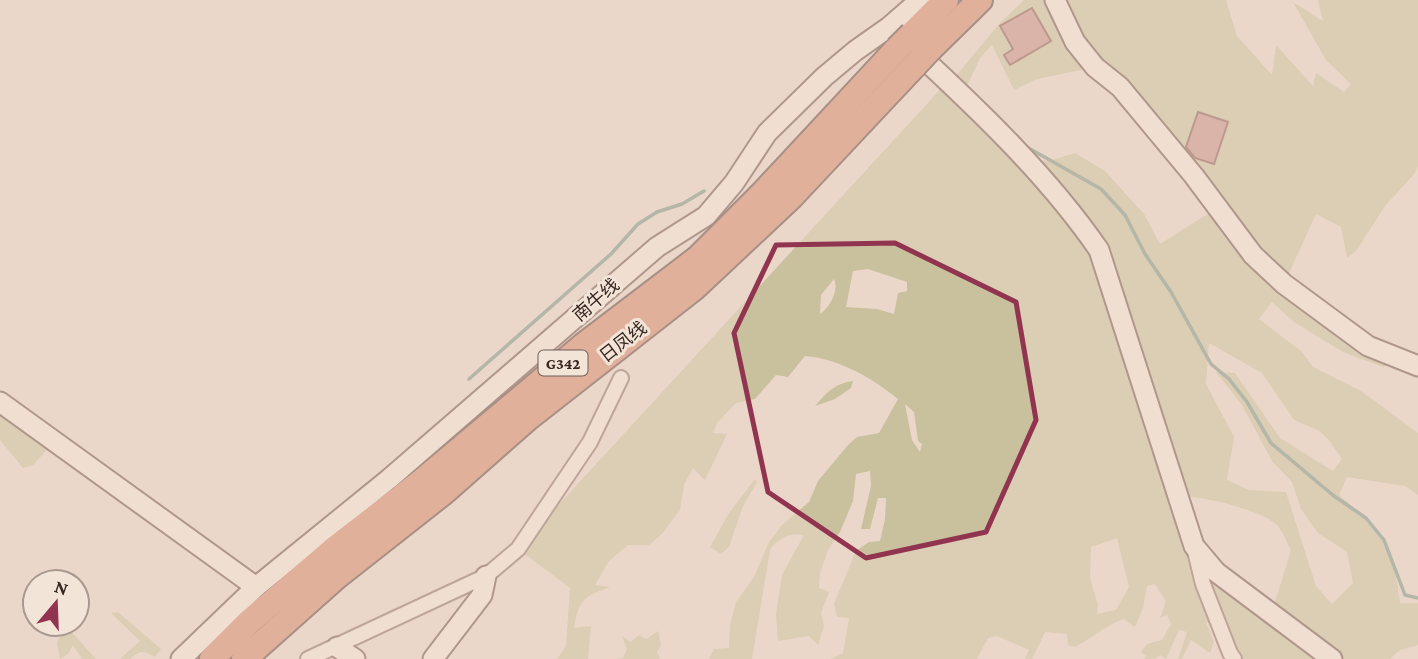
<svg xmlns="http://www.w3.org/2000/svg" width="1418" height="659" viewBox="0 0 1418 659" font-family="'Crimson Pro','Noto Sans SC',serif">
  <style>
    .green { fill: #c9c19e; fill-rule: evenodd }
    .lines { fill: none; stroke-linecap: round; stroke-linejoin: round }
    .stream { stroke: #718e7e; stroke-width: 3.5 }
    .building { fill: #c68b82; stroke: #844d47; stroke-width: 2 }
    .street-casing { stroke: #87695f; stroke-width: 18 }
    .secondary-casing { stroke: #694a42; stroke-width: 23 }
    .highway-casing { stroke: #553933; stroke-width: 28 }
    .street { stroke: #f7e7dc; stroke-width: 14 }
    .secondary { stroke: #f7e7dc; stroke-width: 19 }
    .highway { stroke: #d38062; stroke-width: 24 }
    .highway-bridge-casing { stroke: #553933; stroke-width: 28; stroke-linecap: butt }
    .highway-bridge { stroke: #d38062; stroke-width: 24 }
    .marked { fill: none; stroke: #913450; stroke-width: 5; stroke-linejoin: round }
    .labels { text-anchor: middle; stroke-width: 6; stroke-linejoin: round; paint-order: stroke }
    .shield { fill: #f3e4d8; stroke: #705f58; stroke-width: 2 }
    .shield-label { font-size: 16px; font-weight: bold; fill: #382621 }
    .street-label { font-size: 18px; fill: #382621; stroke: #f3e4d8 }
  </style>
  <rect width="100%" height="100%" fill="#ebd7c9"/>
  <!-- green -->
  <g class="green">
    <path d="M1024 0H1044L1073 39 1061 0H1226L1237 36 1272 75 1276 45 1313 86 1316 73 1344 92 1351 84 1326 60 1293 2 1323 21 1318 0H1418V166L1415 173 1385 206 1356 251 1347 258 1341 227 1316 214 1284 284 1403 360 1383 367 1343 352 1294 322 1272 302 1259 319 1301 351 1313 367 1361 391 1418 433V495L1405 486 1347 477 1339 495C1381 530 1394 548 1400 603H1418V645L1400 650 1390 659H1234L1219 627 1206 622 1214 642 1210 653 1191 640 1182 659H1178L1187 632 1179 630 1166 659 1160 655 1155 659H1144L1146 656 1141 652 1147 644 1162 640 1171 624 1167 615 1160 618 1166 601 1155 584 1147 586 1143 608 1135 627 1124 619C1108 624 1090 639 1075 647L1068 645 1067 634 1045 632 1032 659H1025L1029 650 997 636 988 638 977 659H831L843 653 849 618 837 617 834 604 856 551 869 542 880 541 885 519 886 498H878L870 529H861L871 486 870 471 856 474 853 501 840 532 828 550 820 573 819 588 829 592 821 613 824 626 818 645 809 636 778 641 776 614 782 575 804 535C790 532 778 538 770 550L752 659H709L714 649 729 648 730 625 736 602 754 577 769 542 782 525 809 502 818 481 848 445 857 437 879 433 898 399C872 378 840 359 805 356L788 377 776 375 755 399 736 403 717 423 713 433 727 434 705 480 693 468 684 485 680 510 662 534 649 545H628L609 561 595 585 610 587C583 597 579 599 574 628L591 626 588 659H557L566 646 570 588 518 549 948 81 1022 158 1049 161 1075 153 1105 171 1144 214 1160 244 1217 208 1095 67 1037 79 1014 90 992 45 980 58 966 88 955 77 999 24ZM868 269 907 282V291L898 293 894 314 877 309 846 307 853 271ZM834 279C839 291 830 307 820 314L821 295ZM1209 343 1262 373 1294 420 1318 430 1329 440 1342 459 1333 471 1280 438 1235 373 1216 372 1242 405 1272 461 1292 482 1301 509 1318 533 1347 552 1353 583 1332 604 1316 586 1286 492 1249 490 1227 480 1234 437 1206 384ZM905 404 914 412 918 441 922 444 920 452 912 440ZM1180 496C1202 496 1263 510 1278 526 1283 532 1287 543 1291 550L1272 612 1194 546ZM1117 538 1129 587 1116 610 1097 614 1098 605 1090 578 1091 547Z"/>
    <path d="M853 381 851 388 835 399 815 406C827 392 834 384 853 381Z"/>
    <polygon points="0,402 54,442 33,465 23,468 0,440"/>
    <polygon points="755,479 757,482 743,506 729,547 721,554 710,547 729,513"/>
    <path d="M118 612 161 649 155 657C143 650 140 650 130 659H120L140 641 111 613Z"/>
    <polygon points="53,624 62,624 68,628 96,659 82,659 73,645 68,654 60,659 57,643 61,633"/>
    <polygon points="658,631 661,645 657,652 660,659 615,659 623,658 627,649 622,636 631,642 639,635 646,639"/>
  </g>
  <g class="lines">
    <!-- stream -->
    <g class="stream">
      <polyline points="1025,146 1101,189 1125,215 1145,254 1171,292 1211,364 1229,379 1247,402 1271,443 1334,496 1366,518 1384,540 1405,595 1418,598"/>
      <polyline points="469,379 611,254 638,224 657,212 682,204 704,191"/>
    </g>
  </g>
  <!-- building -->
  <g class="building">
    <polygon points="1032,8 1051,41 1010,65 1004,55 1013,49 1000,26"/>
    <polygon points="1198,112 1228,122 1214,164 1195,158 1186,147"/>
  </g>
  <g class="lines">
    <!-- street casing -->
    <g class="street-casing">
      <g id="street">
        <polyline points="1195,551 1203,584 1230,653 1234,659"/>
        <polyline points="308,659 486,576 518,549 590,442 621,378"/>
      </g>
    </g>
    <!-- secondary casing -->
    <g class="secondary-casing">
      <g id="secondary">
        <polyline points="1055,0 1075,42 1095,67 1120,87 1194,176 1253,255 1284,284 1368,346 1418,366"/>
        <path d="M913 49C980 111 1048 176 1099 250L1194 546 1216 572 1332 659"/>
        <polyline points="0,402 256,587 181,659"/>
        <polyline points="256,587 389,479 657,247 706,216 734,183 767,133 824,77 855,51 889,27 920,0"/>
        <polyline points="337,647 355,659"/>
        <polyline points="433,659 482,595 486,576"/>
      </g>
    </g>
    <!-- highway casing -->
    <g class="highway-casing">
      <g id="highway">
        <polyline points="912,34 946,0"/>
        <polyline points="929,50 980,0"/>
        <polyline points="212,659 249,622 333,550 422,481 584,345 698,258 763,193 897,49"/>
        <polyline points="244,659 336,577 444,492 528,418 694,288 791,197 915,65"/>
      </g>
    </g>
    <!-- street -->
    <use href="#street" class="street"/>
    <!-- secondary -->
    <use href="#secondary" class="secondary"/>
    <!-- highway -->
    <use href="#highway" class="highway"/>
    <!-- highway-bridge casing -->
    <g class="highway-bridge-casing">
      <g id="highway-bridge">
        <polyline points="897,49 912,34"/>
        <polyline points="915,65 929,50"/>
      </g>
    </g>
    <!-- highway-bridge -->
    <use href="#highway-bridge" class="highway-bridge"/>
  </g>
  <!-- marked area -->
  <path d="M0 0H1418V659H0ZM895 243 1016 302 1036 420 986 532 866 558 768 492 734 333 776 245Z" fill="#ebd7c9" fill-opacity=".55" fill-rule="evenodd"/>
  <path class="marked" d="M895 243 1016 302 1036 420 986 532 866 558 768 492 734 333 776 245Z"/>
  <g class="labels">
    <!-- shield labels -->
    <rect class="shield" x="538.5" y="350.5" width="49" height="25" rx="5"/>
    <g class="shield-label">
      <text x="563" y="369">G342</text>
    </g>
    <!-- street labels -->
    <g class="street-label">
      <text transform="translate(596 300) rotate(-41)" y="6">南牛线</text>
      <text transform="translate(623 342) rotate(-38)" y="6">日凤线</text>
    </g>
  </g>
  <!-- north arrow -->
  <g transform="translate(56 603) rotate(19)"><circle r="33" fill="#f3e4d8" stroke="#a8988f" stroke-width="2"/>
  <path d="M0-5L12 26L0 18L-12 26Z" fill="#913450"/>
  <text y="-10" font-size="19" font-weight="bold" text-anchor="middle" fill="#382621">N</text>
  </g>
</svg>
